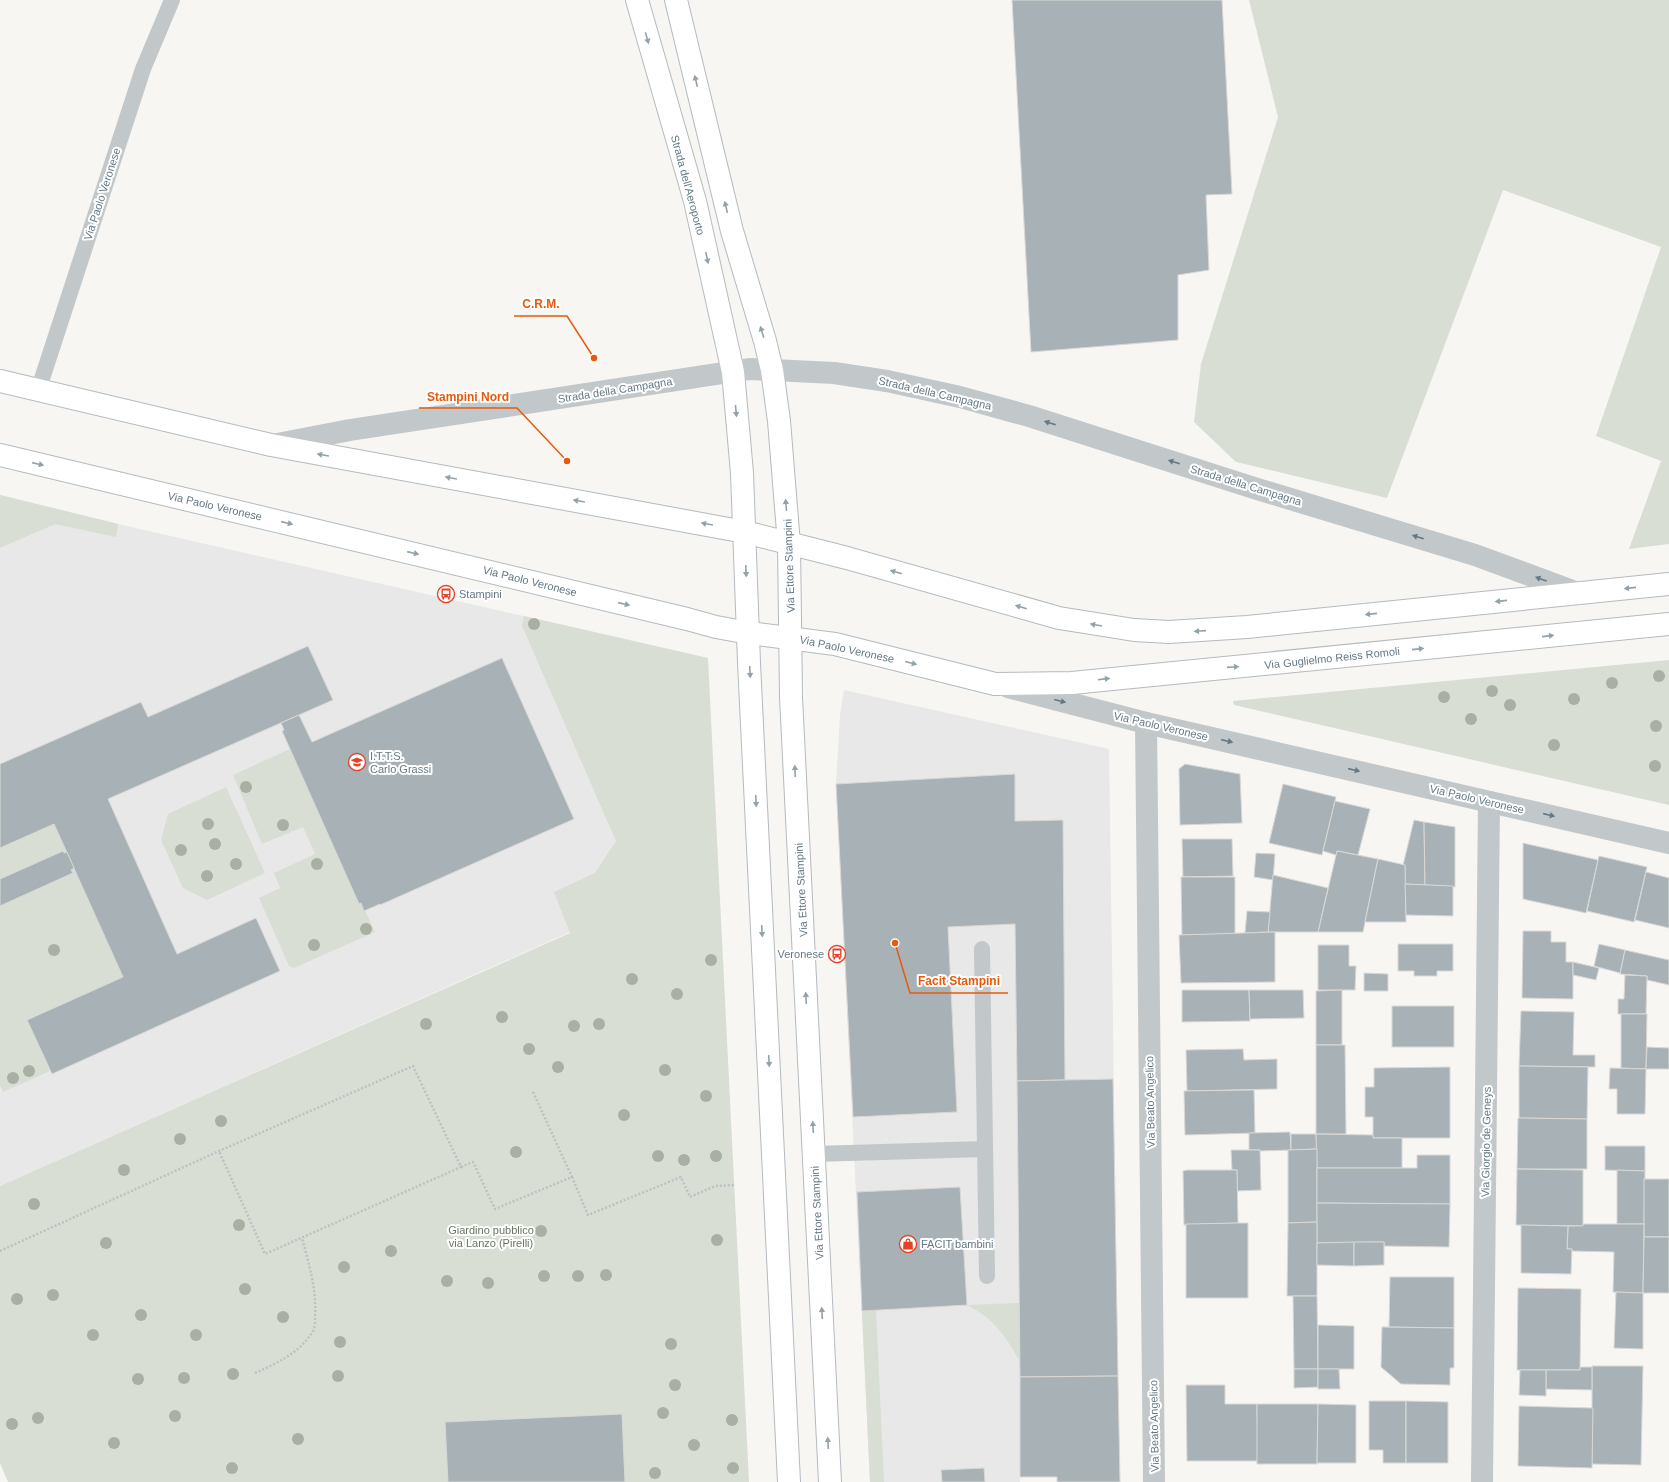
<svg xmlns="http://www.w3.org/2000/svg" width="1669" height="1482" viewBox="0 0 1669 1482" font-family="Helvetica,sans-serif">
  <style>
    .built { fill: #e7e8e7 }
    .green { fill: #d8ded4 }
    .building { fill: #a8b2b6; stroke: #d8d8d6 }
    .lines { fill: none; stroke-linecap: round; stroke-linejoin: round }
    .secondary-casing { stroke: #b4babe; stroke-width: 24 }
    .path { stroke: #bec0c2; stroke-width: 2.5; stroke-dasharray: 2 2; stroke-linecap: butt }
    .lane { stroke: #c2c7c9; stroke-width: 16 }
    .street { stroke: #c2c7c9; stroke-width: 22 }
    .secondary { stroke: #fff; stroke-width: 22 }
    .tree { fill: #a7b0a2 }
    .oneway { fill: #93a1a9 }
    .oneway2 { fill: #657984 }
    .labels { text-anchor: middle; stroke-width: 4; stroke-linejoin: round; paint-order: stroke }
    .street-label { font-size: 11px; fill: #657984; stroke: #fff }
    .poi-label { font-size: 11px; fill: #657984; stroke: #fff; text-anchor: start }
    .park-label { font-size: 11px; fill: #667760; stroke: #fff }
    .leader { fill: none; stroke: #e8590c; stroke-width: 1.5 }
    .callout-dot { fill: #e8590c; stroke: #fff; stroke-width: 1.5 }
    .callout-label { font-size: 12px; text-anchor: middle; font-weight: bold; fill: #e8590c; stroke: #fff; stroke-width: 4; stroke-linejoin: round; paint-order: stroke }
  </style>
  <rect width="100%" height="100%" fill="#f7f6f3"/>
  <!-- built -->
  <g class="built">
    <polygon points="0,495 131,527 708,658 570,932 0,1186"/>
    <polygon points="844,690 1109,749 1118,1376 1020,1377 1020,1482 870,1482 836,784 840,715"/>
  </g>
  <!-- green -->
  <g class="green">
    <polygon points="1249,0 1669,0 1669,544 1629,549 1661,461 1596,436 1661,247 1503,190 1387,498 1236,462 1194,422 1201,364 1278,117"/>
    <polygon points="0,495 118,524 116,537 55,524 0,548"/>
    <polygon points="524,616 708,658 749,1482 8,1482 0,1463 0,1186 570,933 554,892 595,873 616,841 522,626"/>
    <polygon points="1669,660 1669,805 1234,705 1233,701"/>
    <polygon points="290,749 375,932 294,968 289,966 259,898 280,888 274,873 315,854 303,827 262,844 233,775"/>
    <polygon points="226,787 265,873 207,900 183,888 161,840 168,814"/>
    <polygon points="54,824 67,852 64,853 63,851 0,879 0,848"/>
    <polygon points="74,868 123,977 27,1020 50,1071 3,1092 0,1085 0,906 73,873 71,870"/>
    <path d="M1019 1303V1360C1006 1336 992 1317 967 1305Z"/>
    <polygon points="876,1310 884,1482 870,1482 862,1311"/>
  </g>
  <!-- building -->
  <g class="building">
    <polygon points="1012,0 1222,0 1232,194 1206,195 1209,270 1178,275 1178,340 1031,352"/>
    <polygon points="308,646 333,700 108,799 177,954 256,918 280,971 52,1074 27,1020 123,977 54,824 0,848 0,764 141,702 148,717"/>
    <polygon points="502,658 574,819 380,905 380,904 364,911 361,903 359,904 282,731 284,730 281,723 299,715 312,742"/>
    <polygon points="1185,764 1240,774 1242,823 1180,825 1179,769"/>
    <polygon points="1015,774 1015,821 1063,820 1065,1080 1017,1081 1015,924 948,927 957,1112 853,1117 836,784"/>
    <polygon points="1283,784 1336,797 1322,855 1269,843"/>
    <polygon points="1335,801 1370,809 1358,855 1337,851 1336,855 1323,851"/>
    <polygon points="1414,820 1424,822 1425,885 1405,884 1405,865 1403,865"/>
    <polygon points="1424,822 1455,827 1455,887 1425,885"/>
    <polygon points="1182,839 1232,839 1233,876 1183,877"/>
    <polygon points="1523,843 1598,860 1586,913 1523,899"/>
    <polygon points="63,851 64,853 67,852 74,868 71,870 73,873 0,906 0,879"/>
    <polygon points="1337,851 1378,859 1363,932 1318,932"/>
    <polygon points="1256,853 1275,854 1273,880 1254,877"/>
    <polygon points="1599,856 1647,867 1634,922 1587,911"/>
    <polygon points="1378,859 1405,865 1406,922 1365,922"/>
    <polygon points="1646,872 1669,878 1669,928 1635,920"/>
    <polygon points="1273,875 1328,888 1318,932 1268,932"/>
    <polygon points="1181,877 1235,877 1235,934 1182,935"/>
    <polygon points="1405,884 1453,886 1453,916 1406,915"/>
    <polygon points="1247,911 1270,912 1268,932 1245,933"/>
    <polygon points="1523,931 1551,931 1551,942 1566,942 1566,962 1573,962 1573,999 1522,998"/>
    <polygon points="1275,932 1275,982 1181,983 1179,935"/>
    <polygon points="1398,944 1453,944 1453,971 1437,971 1437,976 1414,976 1414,971 1398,971"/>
    <polygon points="1599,944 1625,950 1620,973 1594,966"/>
    <polygon points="1318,945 1349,945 1349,966 1356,966 1355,990 1318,990"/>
    <polygon points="1625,950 1669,960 1669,985 1647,980 1647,976 1620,974"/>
    <polygon points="1573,962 1599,968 1596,980 1573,975"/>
    <polygon points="1364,973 1388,974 1388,991 1364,991"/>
    <polygon points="1625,975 1647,976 1646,1014 1618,1014 1618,999 1624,999"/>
    <polygon points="1182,990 1249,990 1250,1021 1182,1022"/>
    <polygon points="1249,990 1303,990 1304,1018 1250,1019"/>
    <polygon points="1342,990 1342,1045 1316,1045 1316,991"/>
    <rect x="1392" y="1006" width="62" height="41"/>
    <polygon points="1521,1011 1574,1012 1573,1055 1595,1055 1595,1067 1519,1066"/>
    <polygon points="1621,1014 1647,1014 1646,1069 1621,1068"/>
    <polygon points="1316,1045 1345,1045 1346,1134 1316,1134"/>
    <polygon points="1647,1047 1669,1048 1669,1069 1646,1069"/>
    <polygon points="1243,1049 1244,1060 1277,1059 1277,1089 1187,1091 1186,1050"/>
    <polygon points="1519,1066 1588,1067 1587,1119 1519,1118"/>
    <polygon points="1450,1067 1450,1138 1373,1138 1373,1117 1365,1117 1365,1087 1374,1087 1374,1068"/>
    <polygon points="1610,1068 1646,1069 1645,1114 1617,1114 1617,1089 1609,1089"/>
    <polygon points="1113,1079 1118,1376 1020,1377 1017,1081"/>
    <polygon points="1254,1090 1255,1133 1185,1135 1184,1091"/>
    <polygon points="1518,1118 1587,1119 1587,1169 1517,1169"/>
    <polygon points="1290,1132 1291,1150 1260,1151 1260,1150 1249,1150 1249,1133"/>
    <polygon points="1291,1134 1316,1134 1317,1149 1291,1150"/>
    <polygon points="1316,1134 1373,1135 1373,1138 1402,1138 1402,1168 1317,1168"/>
    <polygon points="1605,1146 1645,1146 1645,1171 1605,1170"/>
    <polygon points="1317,1149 1317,1222 1288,1223 1288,1150"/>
    <polygon points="1231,1150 1260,1150 1261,1190 1237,1191 1237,1170 1232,1170"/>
    <polygon points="1417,1155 1450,1155 1450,1204 1317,1203 1317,1168 1417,1168"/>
    <polygon points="1517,1169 1583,1170 1583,1226 1516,1225"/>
    <polygon points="1187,1170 1237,1170 1238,1223 1184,1225 1183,1171"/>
    <polygon points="1617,1170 1645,1171 1644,1224 1617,1224"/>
    <rect x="1644" y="1179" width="25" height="58"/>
    <polygon points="960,1187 967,1305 862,1311 857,1192"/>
    <polygon points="1317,1203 1450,1204 1449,1247 1384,1246 1384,1242 1317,1243"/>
    <polygon points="1317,1222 1317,1296 1287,1296 1288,1223"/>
    <polygon points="1238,1223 1248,1223 1248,1298 1186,1298 1186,1224"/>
    <polygon points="1583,1224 1644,1224 1643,1293 1613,1292 1614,1252 1572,1251 1572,1249 1567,1249 1568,1226 1583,1226"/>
    <polygon points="1521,1225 1568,1226 1567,1249 1572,1249 1571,1274 1521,1273"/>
    <polygon points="1644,1237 1669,1237 1669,1293 1643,1293"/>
    <polygon points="1354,1242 1354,1266 1317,1265 1317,1243"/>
    <polygon points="1354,1242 1384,1242 1384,1265 1354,1266"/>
    <polygon points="1390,1277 1454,1277 1454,1328 1389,1327"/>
    <polygon points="1518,1288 1581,1289 1580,1370 1517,1370"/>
    <polygon points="1616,1292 1643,1293 1643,1349 1614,1348"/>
    <polygon points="1293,1296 1317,1296 1318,1369 1294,1369"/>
    <polygon points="1318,1325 1354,1326 1354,1369 1318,1369"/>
    <polygon points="1382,1327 1454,1328 1454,1368 1450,1368 1450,1385 1401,1384 1381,1367"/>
    <polygon points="1592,1366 1643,1366 1641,1465 1592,1464"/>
    <polygon points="1580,1367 1592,1367 1592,1390 1546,1389 1546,1370 1580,1370"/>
    <polygon points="1294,1369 1318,1369 1318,1387 1294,1388"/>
    <polygon points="1318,1369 1339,1369 1340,1389 1318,1389"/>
    <polygon points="1520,1370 1546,1370 1546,1396 1519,1395"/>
    <polygon points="1118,1376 1120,1482 1057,1482 1057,1477 1020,1477 1020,1377"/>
    <polygon points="1186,1385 1225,1385 1225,1404 1257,1404 1258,1461 1187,1461"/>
    <polygon points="1369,1401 1406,1401 1406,1463 1383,1463 1383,1450 1369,1450"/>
    <polygon points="1406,1401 1448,1402 1448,1463 1406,1463"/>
    <polygon points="1257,1404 1318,1404 1317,1464 1257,1464"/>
    <polygon points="1318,1404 1356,1405 1356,1463 1317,1463"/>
    <polygon points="1519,1406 1593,1408 1592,1468 1518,1466"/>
    <polygon points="622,1414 625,1482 448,1482 445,1422"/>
    <polygon points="984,1468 985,1482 942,1482 941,1470"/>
  </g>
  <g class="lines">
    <!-- secondary casing -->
    <g class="secondary-casing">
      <g id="secondary">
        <polyline points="637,0 695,201 733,372 742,473 749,663 789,1482"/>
        <polyline points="676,0 732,231 765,341 772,370 779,421 789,544 791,697 830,1482"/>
        <polyline points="0,381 271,445 745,532 847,558 1059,618 1134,630 1169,632 1247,627 1669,584"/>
        <polyline points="0,455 687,619 716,627 749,633 835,644 995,684 1072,683 1669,624"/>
      </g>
    </g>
    <!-- path -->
    <g class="path">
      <polyline points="533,1092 572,1177"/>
      <polyline points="461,1167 473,1162 495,1209 572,1177 588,1215 681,1177 690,1197 715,1186 734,1185"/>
      <polyline points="0,1251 219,1151 413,1066 461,1167 265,1254 219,1151"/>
      <path d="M255 1373C277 1363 300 1353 313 1331 315 1328 315 1323 315 1319 317 1291 309 1264 302 1238"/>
    </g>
    <!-- lane -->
    <g class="lane">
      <polyline points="38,391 143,69 172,0"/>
      <polyline points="982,949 987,1276"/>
      <polyline points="814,1154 985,1149"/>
    </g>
    <!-- street -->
    <g class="street">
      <polyline points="272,445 350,430 749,369 834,373 887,381 960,397 1029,416 1254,488 1475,555 1578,593"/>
      <polyline points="1008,687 1146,723 1669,843"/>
      <polyline points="1146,723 1154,1482"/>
      <polyline points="1482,1482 1489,802"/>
    </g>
    <!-- secondary -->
    <use href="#secondary" class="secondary"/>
  </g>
  <!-- trees -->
  <g class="tree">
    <circle cx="534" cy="624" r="6"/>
    <circle cx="1659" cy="676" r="6"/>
    <circle cx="1612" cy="683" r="6"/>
    <circle cx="1492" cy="691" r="6"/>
    <circle cx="1444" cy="697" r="6"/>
    <circle cx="1574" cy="699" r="6"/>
    <circle cx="1510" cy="705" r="6"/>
    <circle cx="1471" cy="719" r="6"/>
    <circle cx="1656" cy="726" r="6"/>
    <circle cx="1554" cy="745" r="6"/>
    <circle cx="1655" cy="766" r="6"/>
    <circle cx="246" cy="787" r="6"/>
    <circle cx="208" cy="824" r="6"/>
    <circle cx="283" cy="825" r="6"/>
    <circle cx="215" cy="844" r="6"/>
    <circle cx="181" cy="850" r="6"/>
    <circle cx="236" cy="864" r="6"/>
    <circle cx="317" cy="864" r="6"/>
    <circle cx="207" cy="876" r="6"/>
    <circle cx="366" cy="929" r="6"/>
    <circle cx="314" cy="945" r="6"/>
    <circle cx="54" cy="950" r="6"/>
    <circle cx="711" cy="960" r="6"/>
    <circle cx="632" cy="979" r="6"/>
    <circle cx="677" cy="994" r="6"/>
    <circle cx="502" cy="1017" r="6"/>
    <circle cx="426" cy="1024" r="6"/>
    <circle cx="599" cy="1024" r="6"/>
    <circle cx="574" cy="1026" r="6"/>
    <circle cx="529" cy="1049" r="6"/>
    <circle cx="558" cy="1067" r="6"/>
    <circle cx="665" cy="1070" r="6"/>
    <circle cx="29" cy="1071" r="6"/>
    <circle cx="13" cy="1078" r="6"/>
    <circle cx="706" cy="1096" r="6"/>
    <circle cx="624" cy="1115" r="6"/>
    <circle cx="221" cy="1121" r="6"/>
    <circle cx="180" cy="1139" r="6"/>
    <circle cx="516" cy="1152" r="6"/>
    <circle cx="658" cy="1156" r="6"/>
    <circle cx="716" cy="1156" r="6"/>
    <circle cx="684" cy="1160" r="6"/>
    <circle cx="124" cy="1170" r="6"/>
    <circle cx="34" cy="1204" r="6"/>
    <circle cx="239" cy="1225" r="6"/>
    <circle cx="541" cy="1231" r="6"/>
    <circle cx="717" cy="1240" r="6"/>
    <circle cx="106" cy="1243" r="6"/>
    <circle cx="391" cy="1251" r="6"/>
    <circle cx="344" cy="1267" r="6"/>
    <circle cx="606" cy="1275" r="6"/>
    <circle cx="544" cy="1276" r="6"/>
    <circle cx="578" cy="1276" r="6"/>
    <circle cx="447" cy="1281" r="6"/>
    <circle cx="488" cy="1283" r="6"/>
    <circle cx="245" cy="1289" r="6"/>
    <circle cx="53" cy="1295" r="6"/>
    <circle cx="17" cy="1299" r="6"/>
    <circle cx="141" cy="1315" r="6"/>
    <circle cx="283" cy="1317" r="6"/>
    <circle cx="93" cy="1335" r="6"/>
    <circle cx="196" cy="1335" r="6"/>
    <circle cx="340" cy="1342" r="6"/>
    <circle cx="671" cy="1344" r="6"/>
    <circle cx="233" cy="1374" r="6"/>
    <circle cx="338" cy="1376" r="6"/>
    <circle cx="184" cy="1378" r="6"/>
    <circle cx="138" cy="1379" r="6"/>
    <circle cx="675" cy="1385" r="6"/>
    <circle cx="663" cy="1413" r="6"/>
    <circle cx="175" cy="1416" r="6"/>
    <circle cx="38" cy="1418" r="6"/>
    <circle cx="732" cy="1420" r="6"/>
    <circle cx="12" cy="1424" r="6"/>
    <circle cx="298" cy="1439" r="6"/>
    <circle cx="114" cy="1443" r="6"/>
    <circle cx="694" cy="1445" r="6"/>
    <circle cx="232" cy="1468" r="6"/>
    <circle cx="733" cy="1468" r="6"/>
    <circle cx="655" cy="1473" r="6"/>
  </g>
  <!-- one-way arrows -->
  <defs><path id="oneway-solid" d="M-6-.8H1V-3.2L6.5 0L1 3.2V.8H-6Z"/></defs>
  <g class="oneway">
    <use href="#oneway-solid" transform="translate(647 38) rotate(74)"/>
    <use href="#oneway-solid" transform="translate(696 81) rotate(-103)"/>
    <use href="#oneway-solid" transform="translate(726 207) rotate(-103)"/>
    <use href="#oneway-solid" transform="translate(707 258) rotate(78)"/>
    <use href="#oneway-solid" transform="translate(762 332) rotate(-107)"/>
    <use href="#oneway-solid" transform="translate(736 411) rotate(85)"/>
    <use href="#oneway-solid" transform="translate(323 455) rotate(-170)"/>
    <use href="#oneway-solid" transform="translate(38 464) rotate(13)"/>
    <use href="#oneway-solid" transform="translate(451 478) rotate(-170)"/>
    <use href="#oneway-solid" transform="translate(579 501) rotate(-170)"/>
    <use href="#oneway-solid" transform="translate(786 505) rotate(-95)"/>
    <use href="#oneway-solid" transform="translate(287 523) rotate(13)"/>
    <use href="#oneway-solid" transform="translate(707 524) rotate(-170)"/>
    <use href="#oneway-solid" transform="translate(413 553) rotate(13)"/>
    <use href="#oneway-solid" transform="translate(746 571) rotate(88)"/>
    <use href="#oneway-solid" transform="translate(896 572) rotate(-164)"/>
    <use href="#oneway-solid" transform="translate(1630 588) rotate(174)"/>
    <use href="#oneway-solid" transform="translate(1501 601) rotate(174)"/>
    <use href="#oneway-solid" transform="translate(624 604) rotate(13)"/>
    <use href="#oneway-solid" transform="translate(1021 607) rotate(-164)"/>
    <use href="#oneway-solid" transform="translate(1371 614) rotate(174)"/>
    <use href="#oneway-solid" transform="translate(1096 625) rotate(-170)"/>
    <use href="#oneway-solid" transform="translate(1200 631) rotate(176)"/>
    <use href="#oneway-solid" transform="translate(1548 636) rotate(-6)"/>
    <use href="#oneway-solid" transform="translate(1418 649) rotate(-6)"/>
    <use href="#oneway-solid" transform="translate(911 663) rotate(14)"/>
    <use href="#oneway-solid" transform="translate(1233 667) rotate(-4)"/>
    <use href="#oneway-solid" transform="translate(750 672) rotate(87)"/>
    <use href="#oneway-solid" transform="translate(1104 679) rotate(-7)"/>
    <use href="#oneway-solid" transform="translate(795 771) rotate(-93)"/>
    <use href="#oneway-solid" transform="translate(756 801) rotate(87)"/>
    <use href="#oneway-solid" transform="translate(762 931) rotate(87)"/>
    <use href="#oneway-solid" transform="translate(806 998) rotate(-93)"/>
    <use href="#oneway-solid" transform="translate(769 1061) rotate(87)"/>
    <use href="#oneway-solid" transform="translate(813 1127) rotate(-93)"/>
    <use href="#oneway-solid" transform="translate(822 1313) rotate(-93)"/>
    <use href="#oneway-solid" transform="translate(828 1443) rotate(-93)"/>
  </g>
  <g class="oneway2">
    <use href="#oneway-solid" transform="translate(1050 423) rotate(-162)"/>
    <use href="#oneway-solid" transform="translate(1174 462) rotate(-162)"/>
    <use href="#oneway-solid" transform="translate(1418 537) rotate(-163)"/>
    <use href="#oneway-solid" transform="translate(1541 579) rotate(-160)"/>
    <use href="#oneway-solid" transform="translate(1060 701) rotate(14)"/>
    <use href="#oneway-solid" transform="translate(1227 741) rotate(13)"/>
    <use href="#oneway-solid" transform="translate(1354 770) rotate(13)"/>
    <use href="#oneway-solid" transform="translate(1549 815) rotate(13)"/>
  </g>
  <!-- icons -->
  <defs>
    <g id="bus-ring" transform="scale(0.9)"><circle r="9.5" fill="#fff" stroke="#e44126" stroke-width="1.5"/><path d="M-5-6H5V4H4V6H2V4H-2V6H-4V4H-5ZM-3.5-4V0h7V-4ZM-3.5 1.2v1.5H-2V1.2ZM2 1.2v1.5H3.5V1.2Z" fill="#e44126"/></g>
    <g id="school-ring" transform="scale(0.9)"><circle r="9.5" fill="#fff" stroke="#e44126" stroke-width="1.5"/><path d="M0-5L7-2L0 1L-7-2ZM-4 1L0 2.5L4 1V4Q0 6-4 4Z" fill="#e44126"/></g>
    <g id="shop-ring" transform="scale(0.9)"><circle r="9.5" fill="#fff" stroke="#e44126" stroke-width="1.5"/><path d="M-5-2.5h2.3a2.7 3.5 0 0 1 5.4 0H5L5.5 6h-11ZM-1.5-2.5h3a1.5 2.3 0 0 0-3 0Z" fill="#e44126"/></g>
  </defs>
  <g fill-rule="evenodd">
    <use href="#bus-ring" x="446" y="594"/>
    <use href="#school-ring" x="357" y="762"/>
    <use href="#bus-ring" x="837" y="954"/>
    <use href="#shop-ring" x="908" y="1244"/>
  </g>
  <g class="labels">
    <!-- street labels -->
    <g class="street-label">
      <text transform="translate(688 185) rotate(75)" y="4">Strada dell'Aeroporto</text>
      <text transform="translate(102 194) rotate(-72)" y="4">Via Paolo Veronese</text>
      <text transform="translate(615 390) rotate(-9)" y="4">Strada della Campagna</text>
      <text transform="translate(935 393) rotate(13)" y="4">Strada della Campagna</text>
      <text transform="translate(1246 485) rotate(17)" y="4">Strada della Campagna</text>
      <text transform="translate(215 506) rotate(13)" y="4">Via Paolo Veronese</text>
      <text transform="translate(789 566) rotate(-92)" y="4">Via Ettore Stampini</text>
      <text transform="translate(530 581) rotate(14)" y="4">Via Paolo Veronese</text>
      <text transform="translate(847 649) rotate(12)" y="4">Via Paolo Veronese</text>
      <text transform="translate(1332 658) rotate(-6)" y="4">Via Guglielmo Reiss Romoli</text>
      <text transform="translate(1161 726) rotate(13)" y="4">Via Paolo Veronese</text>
      <text transform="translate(1477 799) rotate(13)" y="4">Via Paolo Veronese</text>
      <text transform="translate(801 890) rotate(-93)" y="4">Via Ettore Stampini</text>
      <text transform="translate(1150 1102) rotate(-91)" y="4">Via Beato Angelico</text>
      <text transform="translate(1486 1142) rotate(-89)" y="4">Via Giorgio de Geneys</text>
      <text transform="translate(817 1213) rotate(-93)" y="4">Via Ettore Stampini</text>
      <text transform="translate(1154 1426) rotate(-91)" y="4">Via Beato Angelico</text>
    </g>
    <!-- poi labels -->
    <g class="poi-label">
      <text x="459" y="598">Stampini</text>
      <text x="370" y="760">I.T.T.S.<tspan x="370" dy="13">Carlo Grassi</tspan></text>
      <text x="824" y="958" text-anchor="end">Veronese</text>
      <text x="921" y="1248">FACIT bambini</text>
    </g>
    <!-- park labels -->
    <g class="park-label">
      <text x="491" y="1234">Giardino pubblico<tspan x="491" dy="13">via Lanzo (Pirelli)</tspan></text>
    </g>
  </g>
  <!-- callouts -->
  <path class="leader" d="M594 358L567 316H514M567 461L517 408H419M895 943L910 993H1008"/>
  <g class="callout-dot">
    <circle cx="594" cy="358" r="4"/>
    <circle cx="567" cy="461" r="4"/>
    <circle cx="895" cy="943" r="4"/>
  </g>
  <g class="callout-label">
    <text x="541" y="308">C.R.M.</text>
    <text x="468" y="401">Stampini Nord</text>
    <text x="959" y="985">Facit Stampini</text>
  </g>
</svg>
